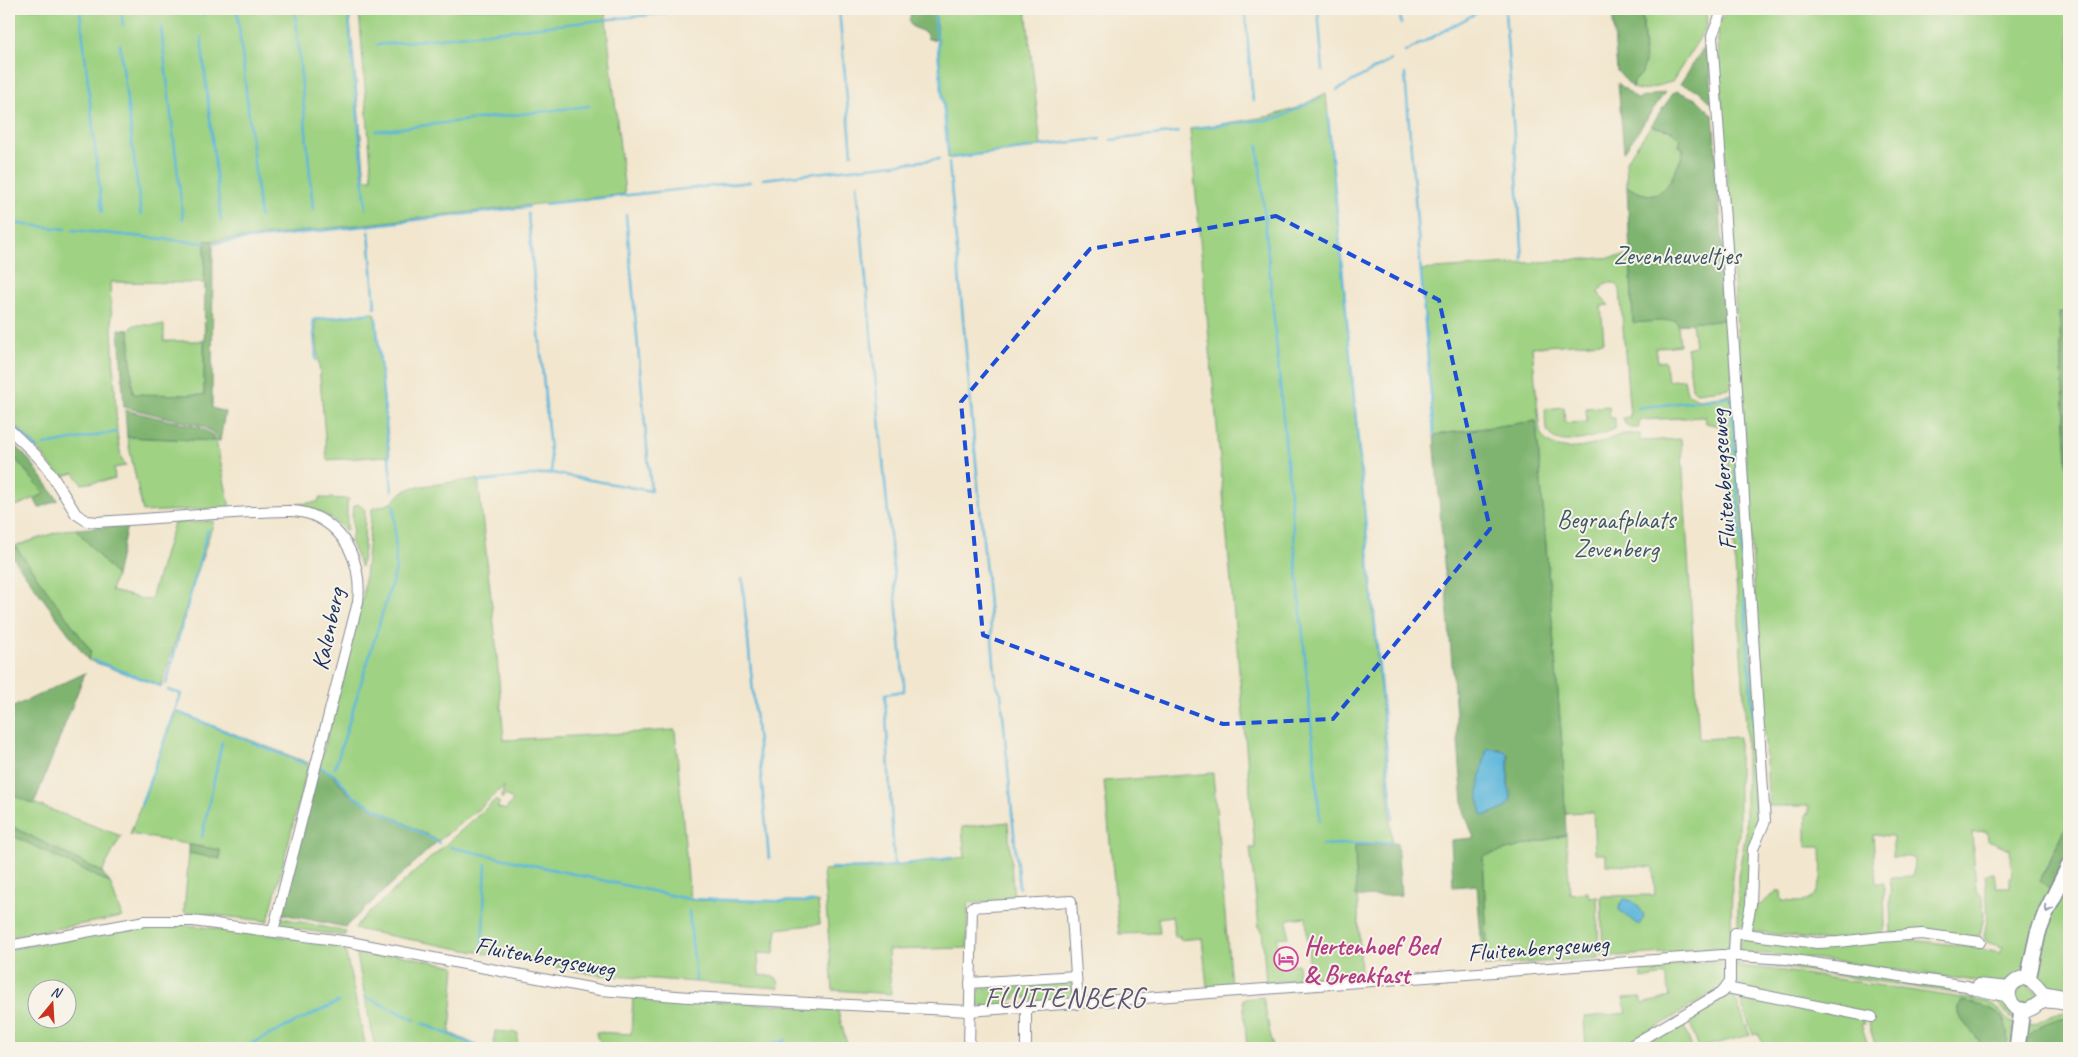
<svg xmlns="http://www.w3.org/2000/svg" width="2078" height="1057" viewBox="0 0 2078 1057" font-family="Caveat,sans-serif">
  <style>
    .green { fill: #9fd282; stroke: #5d8070; fill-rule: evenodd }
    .forest { fill: #7fb470; stroke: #4d7267; fill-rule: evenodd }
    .water { fill: #5eb7db; stroke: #3c739c }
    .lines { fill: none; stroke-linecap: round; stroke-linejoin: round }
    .stream { stroke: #5eb7db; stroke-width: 2.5 }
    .minor-casing { stroke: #868a96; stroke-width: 12 }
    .major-casing { stroke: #868a96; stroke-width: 16 }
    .highway-casing { stroke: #868a96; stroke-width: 18 }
    .minor { stroke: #fff; stroke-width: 10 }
    .major { stroke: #fff; stroke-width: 14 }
    .highway { stroke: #fff; stroke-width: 15 }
    .oneway { stroke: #8d97ae }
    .marked { fill: none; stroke: #1d4ed8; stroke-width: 4; stroke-dasharray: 10 6; stroke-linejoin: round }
    .labels { text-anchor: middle; stroke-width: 4; stroke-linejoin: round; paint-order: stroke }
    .park-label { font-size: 25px; fill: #3c5867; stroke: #f7f3e8 }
    .street-label { font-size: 25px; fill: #1b2f5e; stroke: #f7f3e8 }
    .hotel-label { font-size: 25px; font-weight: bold; fill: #b23c85; stroke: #f7f3e8; text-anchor: start }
    .quarter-label { font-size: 28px; letter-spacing: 1px; fill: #5b5472; stroke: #f7f3e8 }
  </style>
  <rect width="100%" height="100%" fill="#f7f3e8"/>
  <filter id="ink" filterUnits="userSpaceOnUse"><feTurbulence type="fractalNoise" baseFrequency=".02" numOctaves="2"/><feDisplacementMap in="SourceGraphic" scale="10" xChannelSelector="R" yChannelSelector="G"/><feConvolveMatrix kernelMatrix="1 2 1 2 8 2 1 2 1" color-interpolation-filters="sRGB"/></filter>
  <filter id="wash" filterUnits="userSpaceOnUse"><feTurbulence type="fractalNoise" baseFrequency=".0096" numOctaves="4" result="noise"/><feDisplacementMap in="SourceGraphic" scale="20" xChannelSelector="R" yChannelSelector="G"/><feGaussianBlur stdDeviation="1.12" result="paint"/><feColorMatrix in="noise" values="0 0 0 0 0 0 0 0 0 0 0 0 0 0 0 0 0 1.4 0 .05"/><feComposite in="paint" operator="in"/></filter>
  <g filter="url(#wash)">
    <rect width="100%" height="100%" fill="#f2e6ce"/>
    <!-- green -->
    <g class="green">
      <polygon points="9,9 349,9 365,179 372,179 359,9 605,9 625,194 246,238 205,241 204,283 110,282 117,433 121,457 126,466 114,468 115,479 82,484 74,473 59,477 40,451 9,418"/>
      <polygon points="935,9 1026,9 1041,146 948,158"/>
      <path d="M1642 9H1706L1707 26 1672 82C1660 84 1644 94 1633 88V83L1642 73 1645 50Z"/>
      <path d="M1727 9H2069V313L2059 312 2069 498V821L2040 880 2050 890 2027 967 2012 981 1997 984 1818 959 1743 952 1739 949V940L1741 937 1814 945 1894 938 1973 947 2000 953 2003 947 1986 942 1984 936 1988 915 1985 874 1994 873 1996 887H2010V876H2012L2010 849 1988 840 1987 831 1972 832 1976 889 1983 898 1984 915 1980 935 1975 937 1891 933 1890 897 1891 877 1913 876 1914 857H1893V836L1873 835 1876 883H1884L1885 926 1883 934 1827 941 1751 931 1752 911 1778 891H1781L1782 901C1789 901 1799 903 1806 901 1826 894 1821 863 1821 847H1806V814L1809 813V806H1769L1717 28Z"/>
      <polygon points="1326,93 1385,747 1392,844 1355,846 1361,975 1310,979 1306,917 1288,919 1288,937 1277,938 1279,965 1298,964 1299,980 1266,983 1262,930 1259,927 1250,848 1255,848 1254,836 1190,129 1271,116 1297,108"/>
      <path d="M1651 126 1672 131 1681 140 1679 146 1683 148C1683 157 1679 162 1676 170 1665 195 1650 202 1627 186L1626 161Z"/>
      <path d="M1630 256 1633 322 1675 320 1678 325 1680 345 1656 348 1658 362 1665 361 1668 381 1684 379 1687 393 1698 399 1734 394 1763 814 1745 926 1738 925V875L1746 834V726L1726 433 1719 426 1706 423 1705 417 1639 420V428H1631L1625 424 1623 418 1630 417 1620 289 1615 283H1605L1599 292 1600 296 1609 305 1601 306 1604 342 1532 347 1540 432C1550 455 1583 449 1602 442 1609 440 1617 435 1624 434 1629 433 1635 435 1640 434V441L1681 439 1699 739 1739 737V833L1732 875 1731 944 1729 949 1710 952 1709 950 1603 957 1601 896 1655 895 1653 867 1606 865V854H1595L1593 812 1564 813 1563 757 1536 421 1434 435 1421 270Z"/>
      <polygon points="375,313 390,456 327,460 315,319"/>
      <polygon points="1728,319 1733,385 1730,388 1697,392 1692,389 1688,353 1687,348 1695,346 1692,323 1695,321 1709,322"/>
      <polygon points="134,325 164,325 164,341 204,341 204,396 133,395 129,330"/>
      <path d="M1609 406 1610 418H1615V429C1601 435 1558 451 1548 432 1544 426 1546 416 1545 409L1564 407 1565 423 1587 422 1586 408Z"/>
      <polygon points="127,437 216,441 230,508 143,512"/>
      <polygon points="9,451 45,494 9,509"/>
      <polygon points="478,479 495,634 504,740 675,730 690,900 818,902 820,924 777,929 774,954 758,953 759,975 772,976 778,980 779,988 598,975 355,929 361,920 493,802 495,800 500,803 497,807 505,810 513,801 506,795 501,799 504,786 481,807 438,841 348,793 333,775 319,767 363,597 372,509 392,503 402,492 414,487"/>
      <path d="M319 498 349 499 347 503V529L345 530C329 514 310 506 287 505L318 502Z"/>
      <path d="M358 504 365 510 364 550 361 567 350 541C357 529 348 515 355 505Z"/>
      <polygon points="214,521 161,686 88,660 91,651 15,546 64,530 76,529 116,576 111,591 147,600 151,599 174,523"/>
      <polygon points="176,711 309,763 268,921 184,912 189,853 220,859 220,850 130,834"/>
      <polygon points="1213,773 1231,985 1207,987 1202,938 1180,940 1180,936 1175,937 1172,916 1158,918 1160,933 1119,934 1104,781"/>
      <polygon points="9,794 121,836 102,872 9,825"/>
      <polygon points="1008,822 1014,901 968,903 967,948 888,950 891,994 833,990 823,870 893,866 965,857 962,827"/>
      <polygon points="9,834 110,883 122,917 9,937"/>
      <polygon points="1566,835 1570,894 1588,892 1589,897 1597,896 1599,958 1488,966 1483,855"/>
      <polygon points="2069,872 2069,995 2053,993 2032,976 2037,946"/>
      <polygon points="283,918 346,932 344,936 284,927 279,923 279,919"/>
      <path d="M178 924 344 944 366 1048H9V949L150 925ZM38 990H68V1020H38Z"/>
      <polygon points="355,946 455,966 450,1033 483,1048 375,1048"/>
      <path d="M1750 958 1958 989 2003 999 2014 1012 2015 1020C2003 1015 2005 1004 1987 998L1742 961Z"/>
      <path d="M1719 961C1728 967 1727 977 1724 986L1623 1048H1586L1584 1017 1627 1013 1623 998 1640 997 1643 1004 1670 997 1665 975 1642 979 1641 967Z"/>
      <path d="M1736 963 1744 967 1771 969 1988 1002C2001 1007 2003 1020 2015 1024L2011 1048H2007C2010 1011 1994 1009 1962 1001 1949 1020 1978 1030 1982 1048H1876L1868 1021 1736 988C1732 981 1732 969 1736 963Z"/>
      <polygon points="1060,980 1072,980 1073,999 1038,1004 1037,1000 1025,998 1022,992 1021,982 1026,985 1057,983"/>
      <polygon points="1020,982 1021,992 1016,995 1016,998 1005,1003 1005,1006 974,1006 974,986 981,984 985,988 1012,986 1015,983"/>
      <polygon points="2023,982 2040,994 2029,1005 2018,1005 2012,991"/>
      <polygon points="1729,992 1733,994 1750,1035 1699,1048 1688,1018"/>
      <polygon points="1741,993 1862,1019 1864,1024 1861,1024 1869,1048 1765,1048 1758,1033 1753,1034 1739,998"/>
      <polygon points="633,997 837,1008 848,1048 607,1048 597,1038 596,1032 631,1034"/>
      <polygon points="1263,997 1273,1048 1247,1048 1243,999"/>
      <path d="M2058 1013H2069V1018C2049 1020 2029 1026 2025 1048H2020L2024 1026C2037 1026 2046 1015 2058 1013Z"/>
      <polygon points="1682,1021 1692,1048 1637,1048"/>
      <polygon points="495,1031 518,1033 517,1048 493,1048"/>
    </g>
    <!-- forest -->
    <g class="forest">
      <polygon points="912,9 935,9 938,40 928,39 926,33 911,26 909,21"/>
      <polygon points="1612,9 1642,9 1645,62 1642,73 1633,83 1633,88 1617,71"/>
      <polygon points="1708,41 1713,104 1698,90 1680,84"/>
      <polygon points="1618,83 1637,99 1665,92 1624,152"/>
      <path d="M1677 91 1698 100 1713 115 1728 319 1709 322 1695 321 1692 323 1678 325 1675 320 1633 323 1627 186C1650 202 1665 195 1676 170 1679 163 1683 157 1683 148L1679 146 1681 140 1672 131 1651 126 1673 93Z"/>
      <polygon points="205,241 213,241 212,408 225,412 220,441 218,441 212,432 202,426 124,407 119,329 129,330 133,394 204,395"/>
      <polygon points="2059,312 2069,313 2069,498"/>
      <polygon points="125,410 201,428 211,434 215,441 127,437"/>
      <path d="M1536 421 1563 757 1566 835 1483 856 1488 966H1483L1477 885 1453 887 1451 840 1474 838 1464 811 1462 791 1434 435ZM1487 749H1500L1508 755V786L1511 795 1479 791Z"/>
      <polygon points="9,439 31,462 58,500 39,508 34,498 45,494 9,451"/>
      <polygon points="127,525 116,576 76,529"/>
      <polygon points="15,546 91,651 88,660 9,552 9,548"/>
      <polygon points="85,673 34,804 9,794 9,709"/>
      <polygon points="319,767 333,775 348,793 438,841 345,927 283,914 280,911"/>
      <polygon points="2069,821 2069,851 2050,890 2040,881"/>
      <polygon points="9,825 102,872 110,883 9,834"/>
      <polygon points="1397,843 1401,895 1356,897 1355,846"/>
      <polygon points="189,845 220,850 220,859 189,853"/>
      <path d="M1962 1001C1995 1009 2010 1010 2007 1048H1982C1978 1029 1950 1021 1962 1001Z"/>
      <path d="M2069 1018V1048H2025C2029 1026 2049 1020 2069 1018Z"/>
    </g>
    <!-- water -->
    <g class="water">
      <path d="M1487 748 1505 751 1508 755V786L1511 795 1510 802 1504 809 1483 816C1474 795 1482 770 1487 748Z"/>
      <path d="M1625 899C1636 901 1640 907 1644 917L1639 925 1619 910 1620 904Z"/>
    </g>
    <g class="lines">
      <!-- stream -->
      <g class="stream">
        <polyline points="80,9 102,212"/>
        <polyline points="121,9 123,25"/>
        <polyline points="202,9 203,15"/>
        <polyline points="237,9 260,217"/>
        <polyline points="295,9 313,209"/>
        <polyline points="348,9 366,208"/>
        <polyline points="839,9 852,154"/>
        <polyline points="934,9 948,152"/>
        <polyline points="1245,9 1253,101"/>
        <polyline points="1318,9 1323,71"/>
        <polyline points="1399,9 1401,24"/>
        <polyline points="1505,12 1523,260"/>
        <polyline points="161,27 183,219"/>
        <polyline points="201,37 221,220"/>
        <polyline points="120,44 141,215"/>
        <polyline points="377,45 666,13"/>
        <polyline points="1405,52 1484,9"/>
        <polyline points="1405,74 1434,435"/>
        <polyline points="1337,90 1391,60"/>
        <polyline points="1328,116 1393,819"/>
        <polyline points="1194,128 1267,120 1281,117 1319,98"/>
        <polyline points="376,131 589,106"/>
        <polyline points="1111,140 1179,132"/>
        <polyline points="1258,145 1320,821"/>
        <polyline points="1039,146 1100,139"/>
        <polyline points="950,158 1032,148"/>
        <polyline points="949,163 996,684 1001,693 1019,888"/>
        <polyline points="763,179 939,159"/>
        <polyline points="857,184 904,684 904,691 885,694 885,696 894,863"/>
        <polyline points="545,204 750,182"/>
        <polyline points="528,214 552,473"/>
        <polyline points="9,223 66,229"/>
        <polyline points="73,230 205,243"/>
        <polyline points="369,231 375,308"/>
        <polyline points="215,243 529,207"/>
        <polyline points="376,319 392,491"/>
        <polyline points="316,360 313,320 371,313"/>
        <polyline points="1638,408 1727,397 1731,398 1757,780"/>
        <polyline points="9,421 37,449"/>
        <polyline points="44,445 116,432"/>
        <polyline points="477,482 552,473 651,491 626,215"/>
        <polyline points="742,578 769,858"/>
        <polyline points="93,660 161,686"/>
        <polyline points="166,684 208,530"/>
        <polyline points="180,713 306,764"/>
        <polyline points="321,767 336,776 353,796 439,843"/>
        <polyline points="335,768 396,569 394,505"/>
        <polyline points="141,805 181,694 168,690"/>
        <polyline points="202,837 222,742"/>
        <polyline points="1322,845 1392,842"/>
        <polyline points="450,847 688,899 815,902"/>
        <polyline points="831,868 869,869 952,858"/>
        <polyline points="689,911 696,980"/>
        <polyline points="482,950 486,864"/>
        <polyline points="366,997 415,1020"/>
        <polyline points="422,1023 480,1048"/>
        <polyline points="242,1048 338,1002"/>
        <polyline points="756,1048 786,1040"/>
      </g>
    </g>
  </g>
  <g filter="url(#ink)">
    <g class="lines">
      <!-- minor casing -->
      <g class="minor-casing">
        <g id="minor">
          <path d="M9 429 38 457 48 469 76 514 87 521 98 522C150 519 202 514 255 512 273 512 295 508 312 515 348 530 362 566 358 602L273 931"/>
          <polyline points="1745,934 1817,943 1838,942 1881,937 1922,934 1980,942"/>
          <polyline points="9,946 145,921 193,921 350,942 600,990 689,997 969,1011 1722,955 1787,959 1967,986 1972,989 2009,997"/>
          <polyline points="970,983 1076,976"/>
          <polyline points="1978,984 2010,987"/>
          <polyline points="1727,988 1872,1017"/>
          <polyline points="1026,1008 1026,1048"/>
          <polyline points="969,1048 972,907 1071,901 1078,1004"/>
          <polyline points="1627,1048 1722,992 1730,981 1730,958 1734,952 1735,933 1745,934 1751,904 1753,849 1765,821 1737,390 1712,36 1723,9"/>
        </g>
      </g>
      <!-- major casing -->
      <g class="major-casing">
        <path id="major" d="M2069 998 2043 993C2035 985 2028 971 2015 982 2011 985 2008 990 2009 996 2010 1007 2022 1014 2032 1008 2036 1006 2038 1003 2042 1002 2050 999 2061 1002 2069 1004"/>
      </g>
      <!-- highway casing -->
      <g class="highway-casing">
        <g id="highway">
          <polyline points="2028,979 2038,933 2047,910 2069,866"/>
          <polyline points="2017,1048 2022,1010"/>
        </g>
      </g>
      <!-- minor -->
      <use href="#minor" class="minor"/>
      <!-- major -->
      <use href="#major" class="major"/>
      <!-- highway -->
      <use href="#highway" class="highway"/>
    </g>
    <!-- one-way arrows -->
    <defs><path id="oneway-chevron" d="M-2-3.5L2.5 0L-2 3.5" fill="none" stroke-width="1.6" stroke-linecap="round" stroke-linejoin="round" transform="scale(1.25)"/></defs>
    <use class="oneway" href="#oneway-chevron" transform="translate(2048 909) rotate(115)"/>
  </g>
  <!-- marked area -->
  <path class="marked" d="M1276 216 1439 300 1490 529 1333 719 1223 724 983 635 961 402 1090 249Z"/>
  <!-- icons -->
  <defs>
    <g id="hotel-ring" transform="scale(1.25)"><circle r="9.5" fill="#f7f3e8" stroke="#d1479c" stroke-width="1.5"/><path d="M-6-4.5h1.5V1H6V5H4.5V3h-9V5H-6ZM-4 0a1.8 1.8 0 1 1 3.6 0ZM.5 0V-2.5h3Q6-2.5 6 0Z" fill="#d1479c"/></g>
  </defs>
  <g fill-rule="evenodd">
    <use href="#hotel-ring" x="1286" y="959"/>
  </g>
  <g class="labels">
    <!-- park labels -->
    <g class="park-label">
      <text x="1677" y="264">Zevenheuveltjes</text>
      <text x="1616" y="528">Begraafplaats<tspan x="1616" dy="29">Zevenberg</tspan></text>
    </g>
    <!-- street labels -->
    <g class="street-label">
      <text transform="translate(1722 480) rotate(-94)" y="9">Fluitenbergseweg</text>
      <text transform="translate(327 629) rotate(-78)" y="9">Kalenberg</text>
      <text transform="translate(1538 947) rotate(-4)" y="9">Fluitenbergseweg</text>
      <text transform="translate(545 956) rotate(10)" y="9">Fluitenbergseweg</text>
    </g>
    <!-- hotel labels -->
    <g class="hotel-label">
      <text x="1304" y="954">Hertenhoef Bed<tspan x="1304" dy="29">&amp; Breakfast</tspan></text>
    </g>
    <!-- quarter labels -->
    <g class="quarter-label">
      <text x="1065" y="1007">FLUITENBERG</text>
    </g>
  </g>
  <!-- margin -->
  <rect width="2078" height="1057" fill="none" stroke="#f7f3e8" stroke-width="30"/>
  <!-- north arrow -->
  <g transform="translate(52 1004) rotate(18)"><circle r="24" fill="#f7f3e8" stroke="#9fa5b1"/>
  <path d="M0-4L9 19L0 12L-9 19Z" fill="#c8321e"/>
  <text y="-8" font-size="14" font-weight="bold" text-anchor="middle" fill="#1b2f5e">N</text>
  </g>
</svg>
